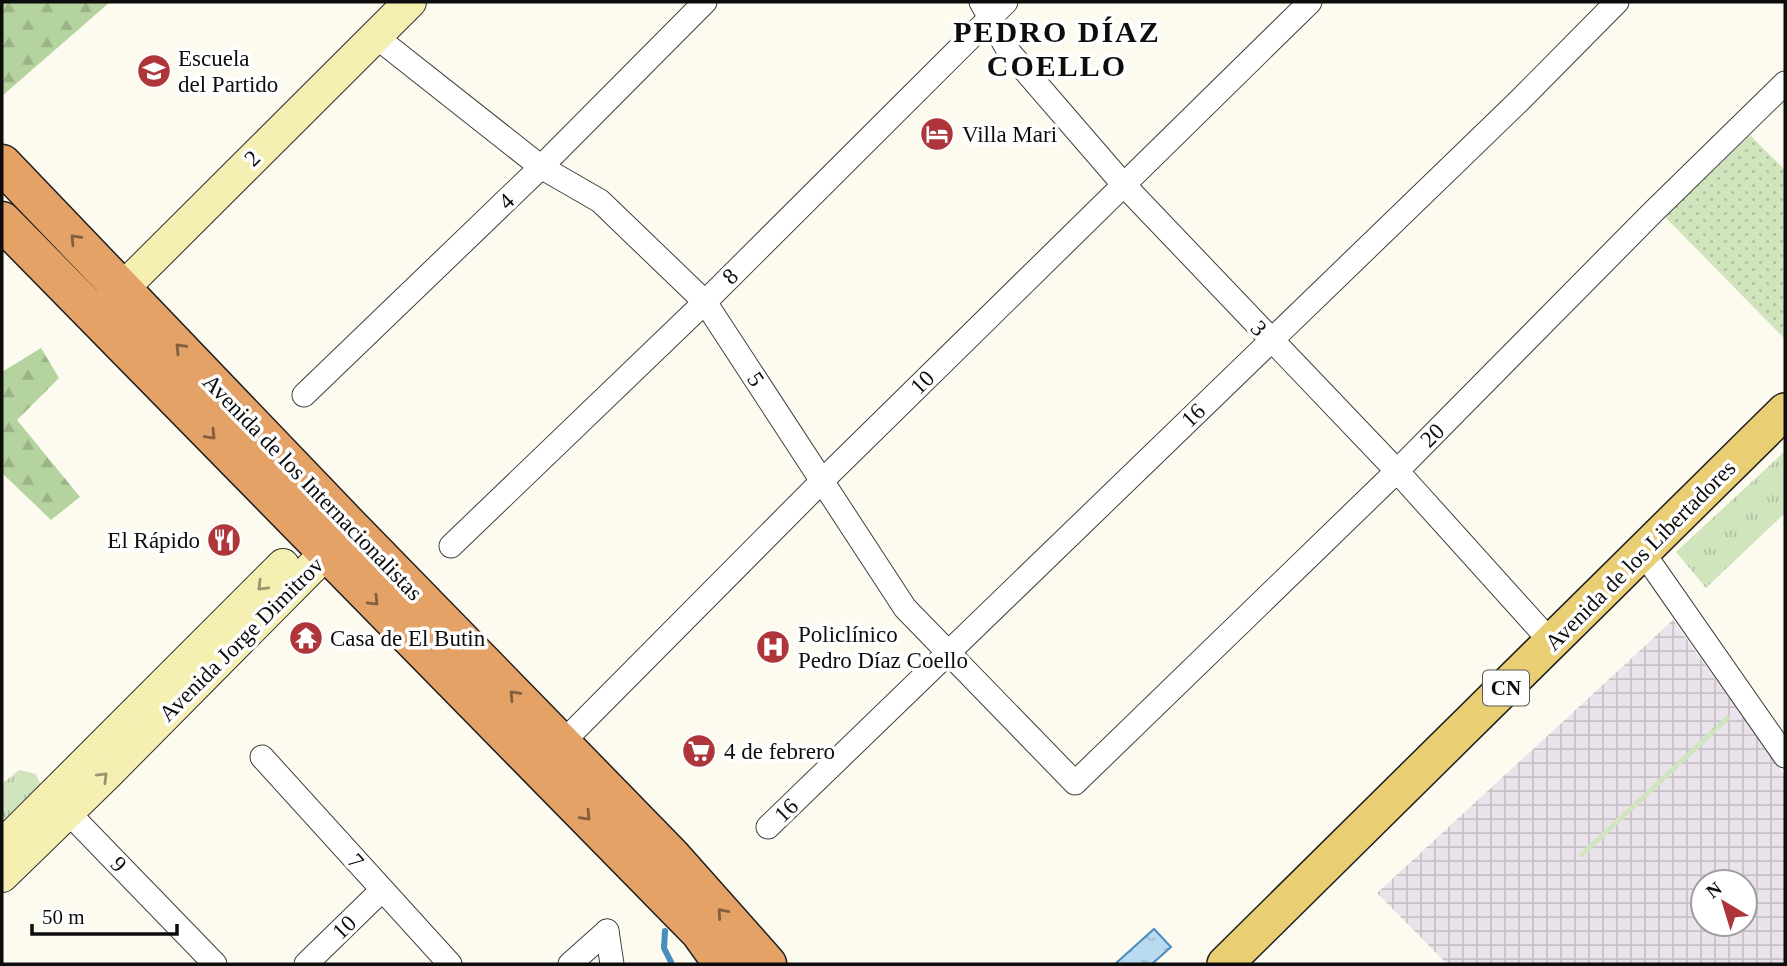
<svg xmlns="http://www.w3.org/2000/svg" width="1787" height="966" viewBox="0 0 1787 966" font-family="Georgia,serif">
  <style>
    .industrial { fill: url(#industrial-grid); fill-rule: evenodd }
    .grass { fill: url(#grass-tufts) }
    .forest { fill: url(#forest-firs) }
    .park { fill: url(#park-dots) }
    .water { fill: url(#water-ripples); stroke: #498dbe; stroke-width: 2 }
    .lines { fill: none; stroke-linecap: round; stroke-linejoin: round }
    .stream { stroke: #498dbe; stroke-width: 6 }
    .street-casing { stroke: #404040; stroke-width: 25 }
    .secondary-casing { stroke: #2f2f2f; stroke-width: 34 }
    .primary-casing { stroke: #1e1e1e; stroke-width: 38 }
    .highway-casing { stroke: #1e1e1e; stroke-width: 41 }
    .street { stroke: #fff; stroke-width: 23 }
    .secondary { stroke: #f6efb2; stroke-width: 32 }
    .primary { stroke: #e9ce74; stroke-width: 35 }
    .highway { stroke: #e4a267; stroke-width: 38 }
    .oneway { stroke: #835f3e }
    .oneway2 { stroke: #999570 }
    .labels { text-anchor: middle; stroke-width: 7; stroke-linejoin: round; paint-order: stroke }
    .shield { fill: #fff; stroke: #565656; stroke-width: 2 }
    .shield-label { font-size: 21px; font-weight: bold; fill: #0d0d0d }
    .poi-label { font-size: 23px; fill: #0d0d0d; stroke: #fff; text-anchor: start }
    .street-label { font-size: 23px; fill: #0d0d0d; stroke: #fff }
    .district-label { font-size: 30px; font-weight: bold; letter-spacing: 2px; fill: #0d0d0d; stroke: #fff }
  </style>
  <defs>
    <pattern id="industrial-grid" width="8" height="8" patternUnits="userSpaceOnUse" patternTransform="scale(1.75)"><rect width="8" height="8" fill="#eae3eb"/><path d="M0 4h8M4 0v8" fill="none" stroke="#c8c2c8"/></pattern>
    <pattern id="grass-tufts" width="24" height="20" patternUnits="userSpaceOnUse" patternTransform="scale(1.75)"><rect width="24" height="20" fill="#d0e4bd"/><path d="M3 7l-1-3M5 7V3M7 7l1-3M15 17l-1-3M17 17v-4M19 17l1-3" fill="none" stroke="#b1c2a1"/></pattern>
    <pattern id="forest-firs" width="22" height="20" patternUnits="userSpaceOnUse" patternTransform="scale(1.75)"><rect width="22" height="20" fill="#b5d39e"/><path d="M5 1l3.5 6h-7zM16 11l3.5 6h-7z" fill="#9ab487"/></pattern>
    <pattern id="park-dots" width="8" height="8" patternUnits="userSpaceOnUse" patternTransform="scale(1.75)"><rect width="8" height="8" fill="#d0e4bd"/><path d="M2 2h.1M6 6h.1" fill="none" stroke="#b1c2a1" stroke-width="1.8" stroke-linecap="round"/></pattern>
    <pattern id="water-ripples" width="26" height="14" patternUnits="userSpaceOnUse" patternTransform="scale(1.75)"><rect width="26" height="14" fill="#badaef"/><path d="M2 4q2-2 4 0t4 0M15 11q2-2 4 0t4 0" fill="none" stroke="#9fbacc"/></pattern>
  </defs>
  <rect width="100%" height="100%" fill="#fdfbf0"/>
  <!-- industrial -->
  <path class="industrial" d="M1673 620 1785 776V964H1447L1377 893ZM1703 882H1745V924H1703Z"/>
  <!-- grass -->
  <g class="grass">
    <polygon points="1785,451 1785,513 1706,588 1676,552"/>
    <polygon points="1727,715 1731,718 1582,858 1579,854"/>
    <polygon points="19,770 36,774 43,790 2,829 2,784"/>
  </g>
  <!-- forest -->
  <g class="forest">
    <polygon points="2,2 110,2 2,96"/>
    <polygon points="41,348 59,378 17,420 80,497 51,520 2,473 2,372"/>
  </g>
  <!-- park -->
  <polygon class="park" points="1750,135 1785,170 1785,339 1665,217"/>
  <!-- water -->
  <polygon class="water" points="1154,929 1171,947 1152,964 1115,964"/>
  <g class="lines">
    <!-- stream -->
    <polyline class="stream" points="665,931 664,948 672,964"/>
    <!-- street casing -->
    <g class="street-casing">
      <g id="street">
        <polyline points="981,2 1009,52 1123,184 1397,471 1552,643"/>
        <polyline points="375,36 541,167 600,201 705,302 905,608 1075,783 1397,471 1653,212 1785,83"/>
        <polyline points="304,395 541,167 705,2"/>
        <polyline points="451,546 705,302 1006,2"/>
        <polyline points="1642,551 1785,756"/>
        <polyline points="554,751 823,480 1310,2"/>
        <polyline points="262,757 450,964"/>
        <polyline points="59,803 215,964"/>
        <polyline points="768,827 1519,101 1617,2"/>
        <polyline points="607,931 612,964"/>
        <polyline points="306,964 382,890"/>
        <polyline points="570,964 607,931"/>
      </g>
    </g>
    <!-- secondary casing -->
    <g class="secondary-casing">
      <g id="secondary">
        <polyline points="106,305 410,2"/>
        <polyline points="2,846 283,565"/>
        <polyline points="2,876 106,775 326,553 339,533"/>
      </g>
    </g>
    <!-- primary casing -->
    <g class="primary-casing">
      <polyline id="primary" points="1225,964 1785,411"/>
    </g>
    <!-- highway casing -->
    <g class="highway-casing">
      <g id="highway">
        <polyline points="2,164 345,522 672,857 767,964"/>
        <polyline points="2,221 700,932 723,964"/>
      </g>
    </g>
    <!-- street -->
    <use href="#street" class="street"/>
    <!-- secondary -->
    <use href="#secondary" class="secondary"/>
    <!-- primary -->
    <use href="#primary" class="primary"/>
    <!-- highway -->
    <use href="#highway" class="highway"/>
  </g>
  <!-- one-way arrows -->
  <defs><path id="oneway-chevron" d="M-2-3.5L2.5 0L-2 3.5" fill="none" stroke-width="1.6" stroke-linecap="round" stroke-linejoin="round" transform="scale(1.75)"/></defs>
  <g class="oneway">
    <use href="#oneway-chevron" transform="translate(75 239) rotate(-134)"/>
    <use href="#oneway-chevron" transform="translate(180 348) rotate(-134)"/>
    <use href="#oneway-chevron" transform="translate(211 435) rotate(46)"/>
    <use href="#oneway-chevron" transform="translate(374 601) rotate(45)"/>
    <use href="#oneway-chevron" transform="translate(514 695) rotate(-134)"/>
    <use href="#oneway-chevron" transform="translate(586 816) rotate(46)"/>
    <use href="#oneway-chevron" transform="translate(722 913) rotate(-131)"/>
  </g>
  <g class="oneway2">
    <use href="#oneway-chevron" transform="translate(262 586) rotate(135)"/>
    <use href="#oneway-chevron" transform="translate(103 777) rotate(-45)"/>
  </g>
  <!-- icons -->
  <defs>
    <g id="university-disc" transform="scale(1.75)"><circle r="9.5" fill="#ae3539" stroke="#fff"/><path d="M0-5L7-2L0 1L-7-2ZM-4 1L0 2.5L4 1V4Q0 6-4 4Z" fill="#fff"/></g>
    <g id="hotel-disc" transform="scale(1.75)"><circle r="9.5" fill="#ae3539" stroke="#fff"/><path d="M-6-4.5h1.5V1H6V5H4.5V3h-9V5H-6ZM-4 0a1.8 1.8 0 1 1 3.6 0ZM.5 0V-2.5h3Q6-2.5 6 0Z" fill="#fff"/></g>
    <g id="restaurant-disc" transform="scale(1.75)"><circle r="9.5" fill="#ae3539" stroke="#fff"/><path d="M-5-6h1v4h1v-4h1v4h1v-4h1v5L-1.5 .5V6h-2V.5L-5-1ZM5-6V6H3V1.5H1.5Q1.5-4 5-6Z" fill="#fff"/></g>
    <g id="temple-disc" transform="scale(1.75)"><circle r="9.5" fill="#ae3539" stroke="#fff"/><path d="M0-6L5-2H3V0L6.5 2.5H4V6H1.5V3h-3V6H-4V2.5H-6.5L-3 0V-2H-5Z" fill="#fff"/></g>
    <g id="hospital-disc" transform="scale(1.75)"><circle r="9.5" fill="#ae3539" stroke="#fff"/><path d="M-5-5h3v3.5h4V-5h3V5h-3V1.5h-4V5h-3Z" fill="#fff"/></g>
    <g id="supermarket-disc" transform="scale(1.75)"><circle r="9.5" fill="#ae3539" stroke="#fff"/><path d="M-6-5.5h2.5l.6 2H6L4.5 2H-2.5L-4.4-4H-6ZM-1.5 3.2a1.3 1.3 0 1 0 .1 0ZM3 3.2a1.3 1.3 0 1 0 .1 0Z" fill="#fff"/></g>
  </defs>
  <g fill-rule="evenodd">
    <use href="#university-disc" x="154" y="71"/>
    <use href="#hotel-disc" x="937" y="134"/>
    <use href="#restaurant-disc" x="224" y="540"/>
    <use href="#temple-disc" x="306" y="638"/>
    <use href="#hospital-disc" x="773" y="647"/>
    <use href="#supermarket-disc" x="699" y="751"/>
  </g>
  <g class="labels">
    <!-- shield labels -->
    <rect class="shield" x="1483" y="670.5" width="46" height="35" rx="5"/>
    <g class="shield-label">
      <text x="1506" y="695">CN</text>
    </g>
    <!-- poi labels -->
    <g class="poi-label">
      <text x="178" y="66">Escuela<tspan x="178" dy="26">del Partido</tspan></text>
      <text x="962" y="142">Villa Mari</text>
      <text x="200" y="548" text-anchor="end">El Rápido</text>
      <text x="798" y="642">Policlínico<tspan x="798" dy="26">Pedro Díaz Coello</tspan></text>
      <text x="330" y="646">Casa de El Butin</text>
      <text x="724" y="759">4 de febrero</text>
    </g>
    <!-- street labels -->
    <g class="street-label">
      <text transform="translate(252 158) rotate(-45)" y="8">2</text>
      <text transform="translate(506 201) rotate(-44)" y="8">4</text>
      <text transform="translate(730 276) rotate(-45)" y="8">8</text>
      <text transform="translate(1259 328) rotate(47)" y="8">3</text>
      <text transform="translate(756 379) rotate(56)" y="8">5</text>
      <text transform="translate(922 382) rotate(-45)" y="8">10</text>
      <text transform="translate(1193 415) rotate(-44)" y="8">16</text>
      <text transform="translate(1432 435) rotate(-45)" y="8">20</text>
      <text transform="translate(313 487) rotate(46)" y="8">Avenida de los Internacionalistas</text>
      <text transform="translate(1640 555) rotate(-45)" y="8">Avenida de los Libertadores</text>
      <text transform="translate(241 639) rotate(-45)" y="8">Avenida Jorge Dimitrov</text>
      <text transform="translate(786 810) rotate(-44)" y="8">16</text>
      <text transform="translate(356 861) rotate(48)" y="8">7</text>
      <text transform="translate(119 864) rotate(45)" y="8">9</text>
      <text transform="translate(344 927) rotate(-44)" y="8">10</text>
    </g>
    <!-- district labels -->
    <g class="district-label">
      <text x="1057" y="42">PEDRO DÍAZ<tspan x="1057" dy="34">COELLO</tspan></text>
    </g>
  </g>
  <!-- border -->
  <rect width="1787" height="966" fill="none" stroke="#0d0d0d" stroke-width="7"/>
  <!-- north arrow -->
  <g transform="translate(1724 903) rotate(322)"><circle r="33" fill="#ffffff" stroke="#9e9e9e" stroke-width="2"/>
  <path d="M0-5L12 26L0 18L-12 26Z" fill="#ae3539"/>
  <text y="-10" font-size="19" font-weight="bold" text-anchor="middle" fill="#0d0d0d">N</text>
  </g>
  <!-- scale -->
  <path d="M32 924v10h145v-10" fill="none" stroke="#0d0d0d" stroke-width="3.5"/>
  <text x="42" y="924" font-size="21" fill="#0d0d0d" stroke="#ffffff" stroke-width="5" paint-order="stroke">50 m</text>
</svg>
